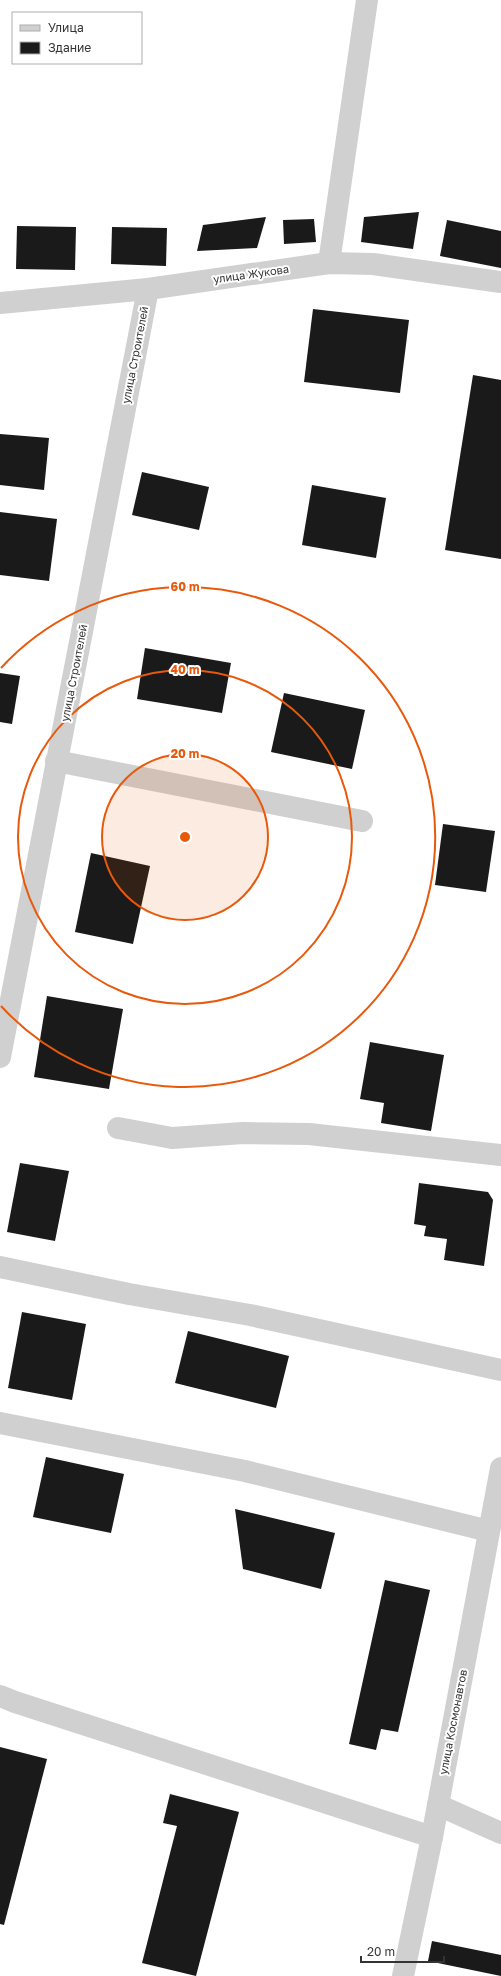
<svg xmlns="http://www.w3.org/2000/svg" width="501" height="1976" viewBox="0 0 501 1976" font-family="'Golos Text',sans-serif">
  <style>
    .building { fill: #1a1a1a }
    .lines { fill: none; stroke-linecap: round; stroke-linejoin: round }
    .minor { stroke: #d0d0d0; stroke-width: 22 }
    .tertiary { stroke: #d0d0d0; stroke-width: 22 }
    .ring { fill: none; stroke: #e8590c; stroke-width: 2 }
    .labels { text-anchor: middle; stroke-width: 4; stroke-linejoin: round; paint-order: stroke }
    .street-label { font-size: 11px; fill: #333; stroke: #fff }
    .centre { fill: #e8590c; stroke: #fff; stroke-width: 2 }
    .ring-label { font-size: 12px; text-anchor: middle; font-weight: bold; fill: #e8590c; stroke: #fff; stroke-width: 4; stroke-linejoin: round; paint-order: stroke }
  </style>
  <rect width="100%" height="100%" fill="#fff"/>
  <!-- building -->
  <g class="building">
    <polygon points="419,212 413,249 361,242 364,217"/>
    <polygon points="266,217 257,248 197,251 203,225"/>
    <polygon points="314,219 316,242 284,244 283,220"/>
    <polygon points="447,220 501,231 501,268 440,256"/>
    <polygon points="17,226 76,227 75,270 16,269"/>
    <polygon points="112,227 167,228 166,266 111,264"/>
    <polygon points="313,309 409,320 400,393 304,382"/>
    <polygon points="473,375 501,380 501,559 445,550"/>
    <polygon points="0,434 49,438 44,490 0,485"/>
    <polygon points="142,472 209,487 199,530 132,515"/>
    <polygon points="312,485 386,498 376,558 302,545"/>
    <polygon points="0,512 57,519 49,581 0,575"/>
    <polygon points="145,648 231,663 222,713 137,699"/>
    <polygon points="0,673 20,676 12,724 0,722"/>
    <polygon points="284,693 365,710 352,769 271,752"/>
    <polygon points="443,824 495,831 486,892 435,885"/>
    <polygon points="91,853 150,866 133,944 75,932"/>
    <polygon points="47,996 123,1009 109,1089 34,1077"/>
    <polygon points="370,1042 444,1055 431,1131 381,1123 384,1103 360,1099"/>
    <polygon points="20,1163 69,1171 55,1241 7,1232"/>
    <polygon points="419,1183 488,1192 493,1200 484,1266 444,1260 447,1239 424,1236 426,1226 414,1224"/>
    <polygon points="22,1312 86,1324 72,1400 8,1388"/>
    <polygon points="188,1331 289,1356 276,1408 175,1383"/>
    <polygon points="46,1457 124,1474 111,1533 33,1517"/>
    <polygon points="235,1509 335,1533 321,1589 243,1569"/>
    <polygon points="385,1580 430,1590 398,1732 381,1729 376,1750 349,1744"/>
    <polygon points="0,1747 47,1759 4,1925 0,1924"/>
    <polygon points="170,1794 239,1812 196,1976 142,1963 177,1826 163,1823"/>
    <polygon points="432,1941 501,1955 501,1976 428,1961"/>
  </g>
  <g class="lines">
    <!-- minor -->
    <g class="minor">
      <polyline points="329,263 367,0"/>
      <polyline points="0,303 148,289 329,263 373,264 501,282"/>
      <polyline points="56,761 362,821"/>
      <polyline points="0,1057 148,289"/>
      <polyline points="118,1128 172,1138 243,1133 309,1134 501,1155"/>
      <polyline points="0,1267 129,1294 250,1315 501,1370"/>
      <polyline points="0,1423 245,1471 489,1531"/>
      <polyline points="0,1696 15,1702 432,1837"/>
      <polyline points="438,1805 501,1833"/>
    </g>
    <!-- tertiary -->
    <polyline class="tertiary" points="403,1976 432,1837 501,1468"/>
  </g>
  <!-- distance rings -->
  <circle cx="185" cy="837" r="83" fill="#e8590c" fill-opacity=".12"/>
  <g class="ring">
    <circle cx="185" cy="837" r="83"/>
    <circle cx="185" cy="837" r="167"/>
    <path d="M1 668A250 250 0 1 1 1 1006"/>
  </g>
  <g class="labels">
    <!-- street labels -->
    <g class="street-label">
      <text transform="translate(251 274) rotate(-8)" y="4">улица Жукова</text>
      <text transform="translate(135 355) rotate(-79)" y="4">улица Строителей</text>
      <text transform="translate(74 673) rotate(-79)" y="4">улица Строителей</text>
      <text transform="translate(453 1722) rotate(-79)" y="4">улица Космонавтов</text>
    </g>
  </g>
  <circle cx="185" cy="837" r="6" class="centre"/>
  <g class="ring-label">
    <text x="185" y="591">60 m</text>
    <text x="185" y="674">40 m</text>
    <text x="185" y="758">20 m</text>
  </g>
  <!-- legend -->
  <rect x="12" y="12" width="130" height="52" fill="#ffffff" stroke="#adadad"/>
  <rect x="20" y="25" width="20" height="6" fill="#d0d0d0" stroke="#adadad"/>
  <text x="48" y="32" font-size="12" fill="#333333">Улица</text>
  <rect x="20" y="42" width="20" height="12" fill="#1a1a1a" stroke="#adadad"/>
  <text x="48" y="52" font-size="12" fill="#333333">Здание</text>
  <!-- scale -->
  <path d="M361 1956v6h83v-6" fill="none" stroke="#333333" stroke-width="2"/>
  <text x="367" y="1956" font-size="12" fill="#333333" stroke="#ffffff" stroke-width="3" paint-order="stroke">20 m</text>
</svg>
